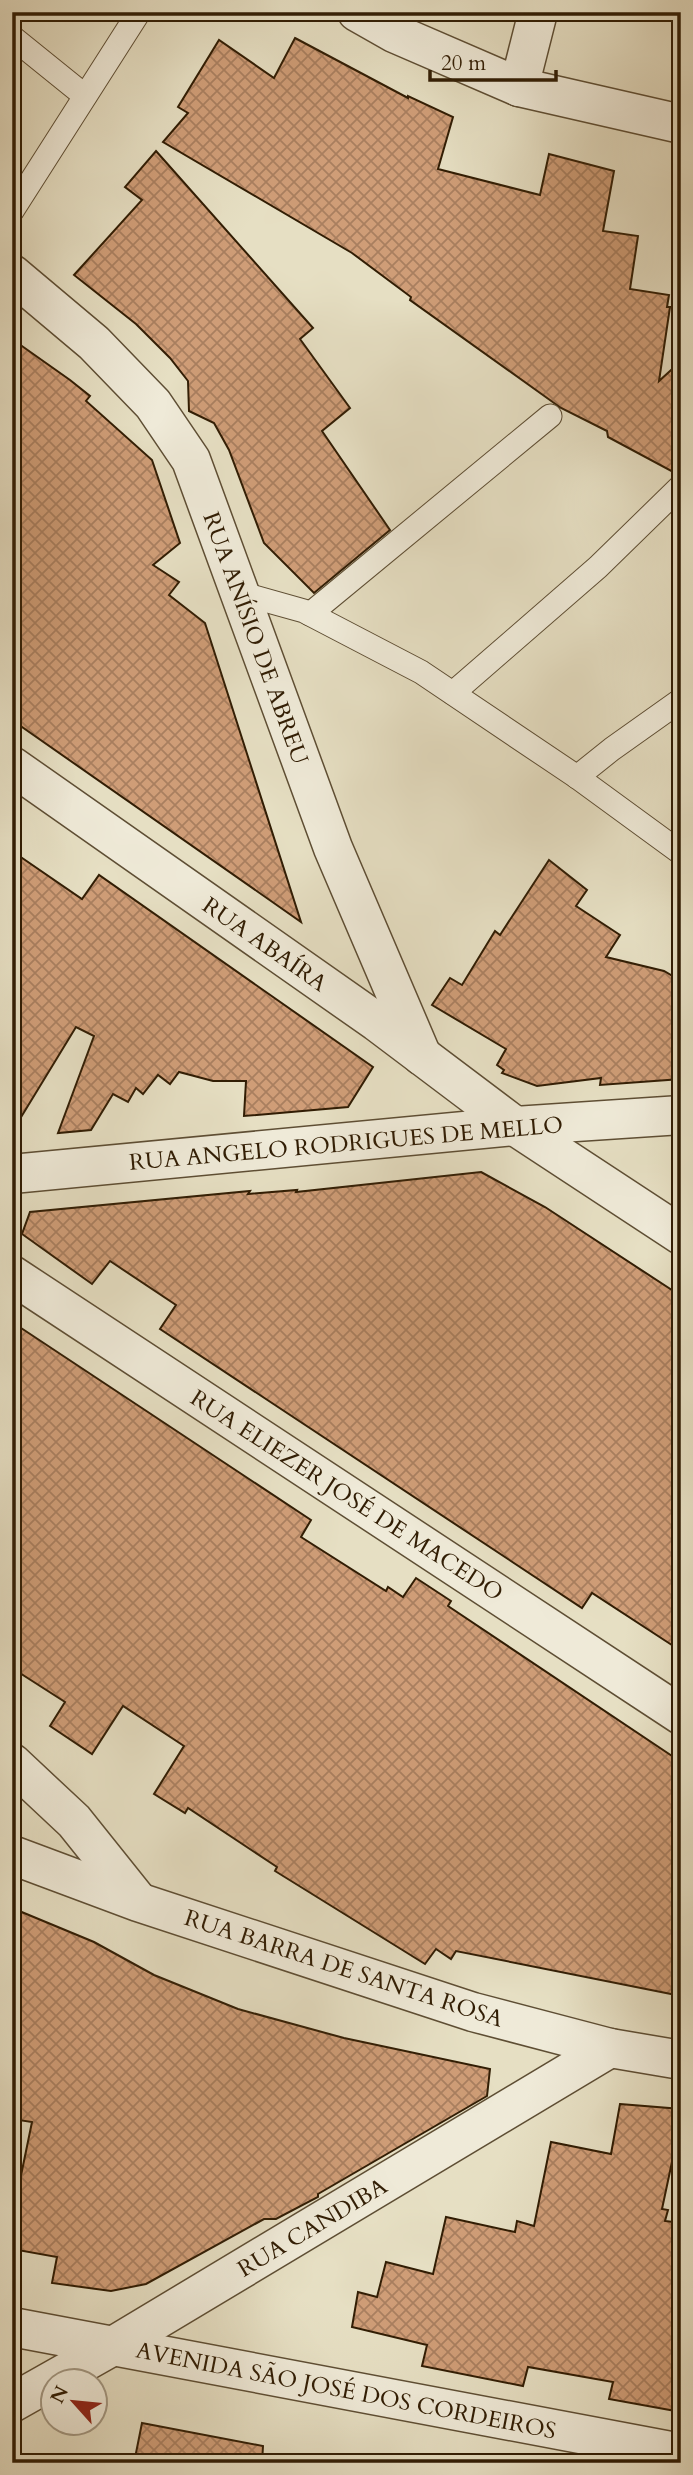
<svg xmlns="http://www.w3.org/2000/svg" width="693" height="2475" viewBox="0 0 693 2475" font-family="Cardo,serif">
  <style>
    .building { fill: url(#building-cross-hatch); stroke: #311d04; stroke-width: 2 }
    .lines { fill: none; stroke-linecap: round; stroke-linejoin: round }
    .service-casing { stroke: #5e4e34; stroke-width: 25 }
    .minor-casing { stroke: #5e4e34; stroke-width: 41 }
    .tertiary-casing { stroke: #5e4e34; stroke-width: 41 }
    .service { stroke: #efead8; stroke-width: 23 }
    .minor { stroke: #efead8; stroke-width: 38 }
    .tertiary { stroke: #efead8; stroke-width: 38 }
    .labels { text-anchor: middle; stroke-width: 6; stroke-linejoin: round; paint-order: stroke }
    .street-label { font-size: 23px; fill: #311d04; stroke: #efead8 }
  </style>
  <defs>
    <pattern id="building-cross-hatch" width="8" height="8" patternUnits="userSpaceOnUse" patternTransform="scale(1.75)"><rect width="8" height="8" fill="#cf9d77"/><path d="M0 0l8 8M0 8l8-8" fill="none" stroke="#a97f5f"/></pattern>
  </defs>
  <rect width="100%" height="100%" fill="#e6dfc3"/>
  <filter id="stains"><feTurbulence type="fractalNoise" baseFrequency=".00286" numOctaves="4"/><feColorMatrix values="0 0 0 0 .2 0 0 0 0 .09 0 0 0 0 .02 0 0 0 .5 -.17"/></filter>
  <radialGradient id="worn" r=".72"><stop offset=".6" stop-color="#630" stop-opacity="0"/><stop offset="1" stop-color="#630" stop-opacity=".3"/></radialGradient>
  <!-- building -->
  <g class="building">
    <polygon points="295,38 408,98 408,96 453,117 438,169 540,195 549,154 614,171 603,231 638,236 630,289 669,295 667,307 670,307 659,381 681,361 681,472 675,473 608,437 607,431 561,408 410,300 411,297 352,253 163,142 188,113 178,107 219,40 274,78"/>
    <polygon points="156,151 313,328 300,339 350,408 322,431 390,530 314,593 264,543 229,450 214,423 189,411 188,381 170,358 136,324 74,275 142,200 125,187"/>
    <polygon points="12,339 70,380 90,396 86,401 152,460 180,543 153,565 179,582 169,595 205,623 301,922 12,720"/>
    <polygon points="12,851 82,899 99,875 373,1067 348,1107 244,1116 246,1081 213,1081 179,1072 170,1084 158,1075 143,1094 136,1088 128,1102 113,1094 91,1130 58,1133 94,1036 76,1027 12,1132"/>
    <polygon points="549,860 587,890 576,906 620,935 606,957 664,971 681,981 681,1079 600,1085 601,1078 537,1086 502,1073 504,1070 497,1065 506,1049 432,1005 450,978 462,985 495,931 500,935"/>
    <polygon points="481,1172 545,1207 681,1296 681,1651 592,1593 582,1608 160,1329 176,1305 110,1261 92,1284 22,1234 30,1212 250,1191 248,1194 297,1190 296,1192"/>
    <polygon points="12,1322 311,1520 301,1537 386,1591 388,1587 403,1597 416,1578 451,1601 448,1606 681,1762 681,1996 456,1951 451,1959 436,1949 425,1964 275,1871 277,1867 188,1808 185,1813 154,1794 184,1746 123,1706 92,1754 50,1726 65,1702 12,1668"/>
    <polygon points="12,1908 94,1942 154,1975 238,2009 344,2038 490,2069 487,2096 318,2194 318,2197 276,2219 264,2219 146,2284 111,2291 52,2283 57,2257 12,2249 12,2189 18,2190 32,2122 12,2119 12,2022 21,1973 12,1972"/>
    <polygon points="620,2104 681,2109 681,2144 676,2143 662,2209 668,2210 665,2221 681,2223 681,2412 609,2399 613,2382 528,2367 523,2386 422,2366 427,2345 352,2327 358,2292 377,2297 386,2262 433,2274 446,2217 515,2232 517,2221 534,2226 551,2142 611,2154"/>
    <polygon points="142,2423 263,2446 262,2463 134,2463"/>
  </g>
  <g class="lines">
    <!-- service casing -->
    <g class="service-casing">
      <g id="service">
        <polyline points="12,37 85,96"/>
        <polyline points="12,211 139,12"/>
        <polyline points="240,593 304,611 421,672 577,777 681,853"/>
        <polyline points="310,614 550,416"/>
        <polyline points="453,693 598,567 681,486"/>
        <polyline points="577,777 612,749 681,700"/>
      </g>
    </g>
    <!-- minor casing -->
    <g class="minor-casing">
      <g id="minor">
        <polyline points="519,87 538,12"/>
        <polyline points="12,274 94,343 153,404 191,460 333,848 422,1056"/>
        <polyline points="12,766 377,1022 515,1126 681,1235"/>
        <polyline points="12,1174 515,1126 681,1115"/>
        <polyline points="12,1275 681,1715"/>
        <polyline points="12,1763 74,1821 138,1901"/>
        <polyline points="12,1855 138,1902 473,2012 610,2048 681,2060"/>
        <polyline points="12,2327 681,2453"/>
        <polyline points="12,2403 113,2346 610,2048"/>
      </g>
    </g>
    <!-- tertiary casing -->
    <g class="tertiary-casing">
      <polyline id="tertiary" points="357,12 394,33 519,87 681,124"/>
    </g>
    <!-- service -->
    <use href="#service" class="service"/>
    <!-- minor -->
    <use href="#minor" class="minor"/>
    <!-- tertiary -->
    <use href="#tertiary" class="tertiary"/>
  </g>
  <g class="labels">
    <!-- street labels -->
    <g class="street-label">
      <text transform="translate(256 638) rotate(70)" y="8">RUA ANÍSIO DE ABREU</text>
      <text transform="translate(265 944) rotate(35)" y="8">RUA ABAÍRA</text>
      <text transform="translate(346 1143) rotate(-5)" y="8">RUA ANGELO RODRIGUES DE MELLO</text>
      <text transform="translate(347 1495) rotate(33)" y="8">RUA ELIEZER JOSÉ DE MACEDO</text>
      <text transform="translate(344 1968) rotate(18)" y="8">RUA BARRA DE SANTA ROSA</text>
      <text transform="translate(312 2227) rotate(-31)" y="8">RUA CANDIBA</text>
      <text transform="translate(346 2390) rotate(11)" y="8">AVENIDA SÃO JOSÉ DOS CORDEIROS</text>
    </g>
  </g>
  <!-- margin -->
  <rect width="693" height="2475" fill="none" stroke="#e6dfc3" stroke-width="42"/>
  <rect x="14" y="14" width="665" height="2447" fill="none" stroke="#311d04" stroke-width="3.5"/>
  <rect x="21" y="21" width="651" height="2433" fill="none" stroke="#311d04" stroke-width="2"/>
  <!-- north arrow -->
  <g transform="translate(74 2402) rotate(297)"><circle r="33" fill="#efead8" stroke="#a39883" stroke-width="2"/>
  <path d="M0-5L12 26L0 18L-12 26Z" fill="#8f2418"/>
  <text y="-10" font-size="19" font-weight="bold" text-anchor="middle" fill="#311d04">N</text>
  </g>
  <!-- scale -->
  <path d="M430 70v10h126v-10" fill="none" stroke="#311d04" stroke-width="3.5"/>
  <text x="441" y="70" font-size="21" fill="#311d04" stroke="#efead8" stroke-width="5" paint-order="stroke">20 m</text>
  <rect width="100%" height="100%" filter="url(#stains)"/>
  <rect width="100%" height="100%" fill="url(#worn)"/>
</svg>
